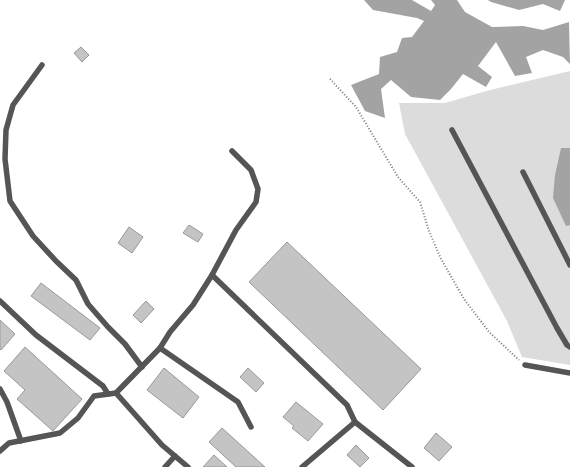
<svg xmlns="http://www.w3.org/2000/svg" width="570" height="467" viewBox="0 0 570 467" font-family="'DejaVu Sans',sans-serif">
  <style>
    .green { fill: #dcdcdc }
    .water { fill: #a3a3a3 }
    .building { fill: #c4c4c4; stroke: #999 }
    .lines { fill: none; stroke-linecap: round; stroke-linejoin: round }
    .path { stroke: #777; stroke-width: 2; stroke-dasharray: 1 2; stroke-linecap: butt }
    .service { stroke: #555; stroke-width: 5.5 }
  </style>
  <rect width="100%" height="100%" fill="#fff"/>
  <!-- green -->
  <polygon class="green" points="570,71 570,365 522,357 507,321 405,134 399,103 445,103 490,90"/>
  <!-- water -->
  <g class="water">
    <polygon points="364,0 412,0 431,11 435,5 431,0 457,0 465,12 492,27 523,26 543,30 569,22 570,64 563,57 543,50 526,57 532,73 515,76 496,42 478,66 492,77 486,87 463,74 451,89 440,100 411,97 391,80 381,89 385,118 365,111 351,85 379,74 380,57 397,52 402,38 412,37 424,21 417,18 373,10"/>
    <polygon points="488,0 565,0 560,11 543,4 519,10 491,2"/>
    <polygon points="561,148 570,148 570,225 566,226 553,198 555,175"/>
  </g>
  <!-- building -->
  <g class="building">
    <polygon points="81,47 89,55 82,62 74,53"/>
    <polygon points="189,225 203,234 198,242 183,233"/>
    <polygon points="129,227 143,237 132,253 118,243"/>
    <polygon points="287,242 421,369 383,410 249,282"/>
    <polygon points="41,283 100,328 90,340 31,296"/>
    <polygon points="146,301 154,309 141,323 133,315"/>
    <polygon points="0,320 15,334 1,350 0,349"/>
    <polygon points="25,347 82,399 53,431 17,399 25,390 4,371"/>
    <polygon points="164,368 199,397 183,418 147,390"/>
    <polygon points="248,368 264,383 256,392 240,377"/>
    <polygon points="296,402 323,424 308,441 292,428 294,426 283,417"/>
    <polygon points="222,428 265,467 236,467 209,442"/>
    <polygon points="436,433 452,447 439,461 424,448"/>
    <polygon points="356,445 369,458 360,467 347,455"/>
    <polygon points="214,455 227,467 203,467"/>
  </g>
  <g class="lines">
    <!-- path -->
    <polyline class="path" points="330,79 356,107 398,177 420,202 429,231 441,259 464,299 489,332 519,360"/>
    <!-- service -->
    <g class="service">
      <polyline points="42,65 13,105 6,130 5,159 10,201 33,236 56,261 76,280 88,304 108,327 125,344 142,367"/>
      <polyline points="452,130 557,328 567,345 570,347"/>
      <polyline points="523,172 570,265"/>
      <polyline points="212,275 236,230 256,202 258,189 251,170 232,151"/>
      <polyline points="0,301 36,335 103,386 108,394"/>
      <polyline points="525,365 570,373"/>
      <polyline points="0,389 7,402 21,441"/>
      <polyline points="116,393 160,348"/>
      <polyline points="251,427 238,402 160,348 170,332 193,305 212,275 347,405 355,422"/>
      <polyline points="0,451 9,443 60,433 78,418 94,396 116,393 162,445 188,467"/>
      <polyline points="165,467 175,456"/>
      <polyline points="302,467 355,422 412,467"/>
    </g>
  </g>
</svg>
